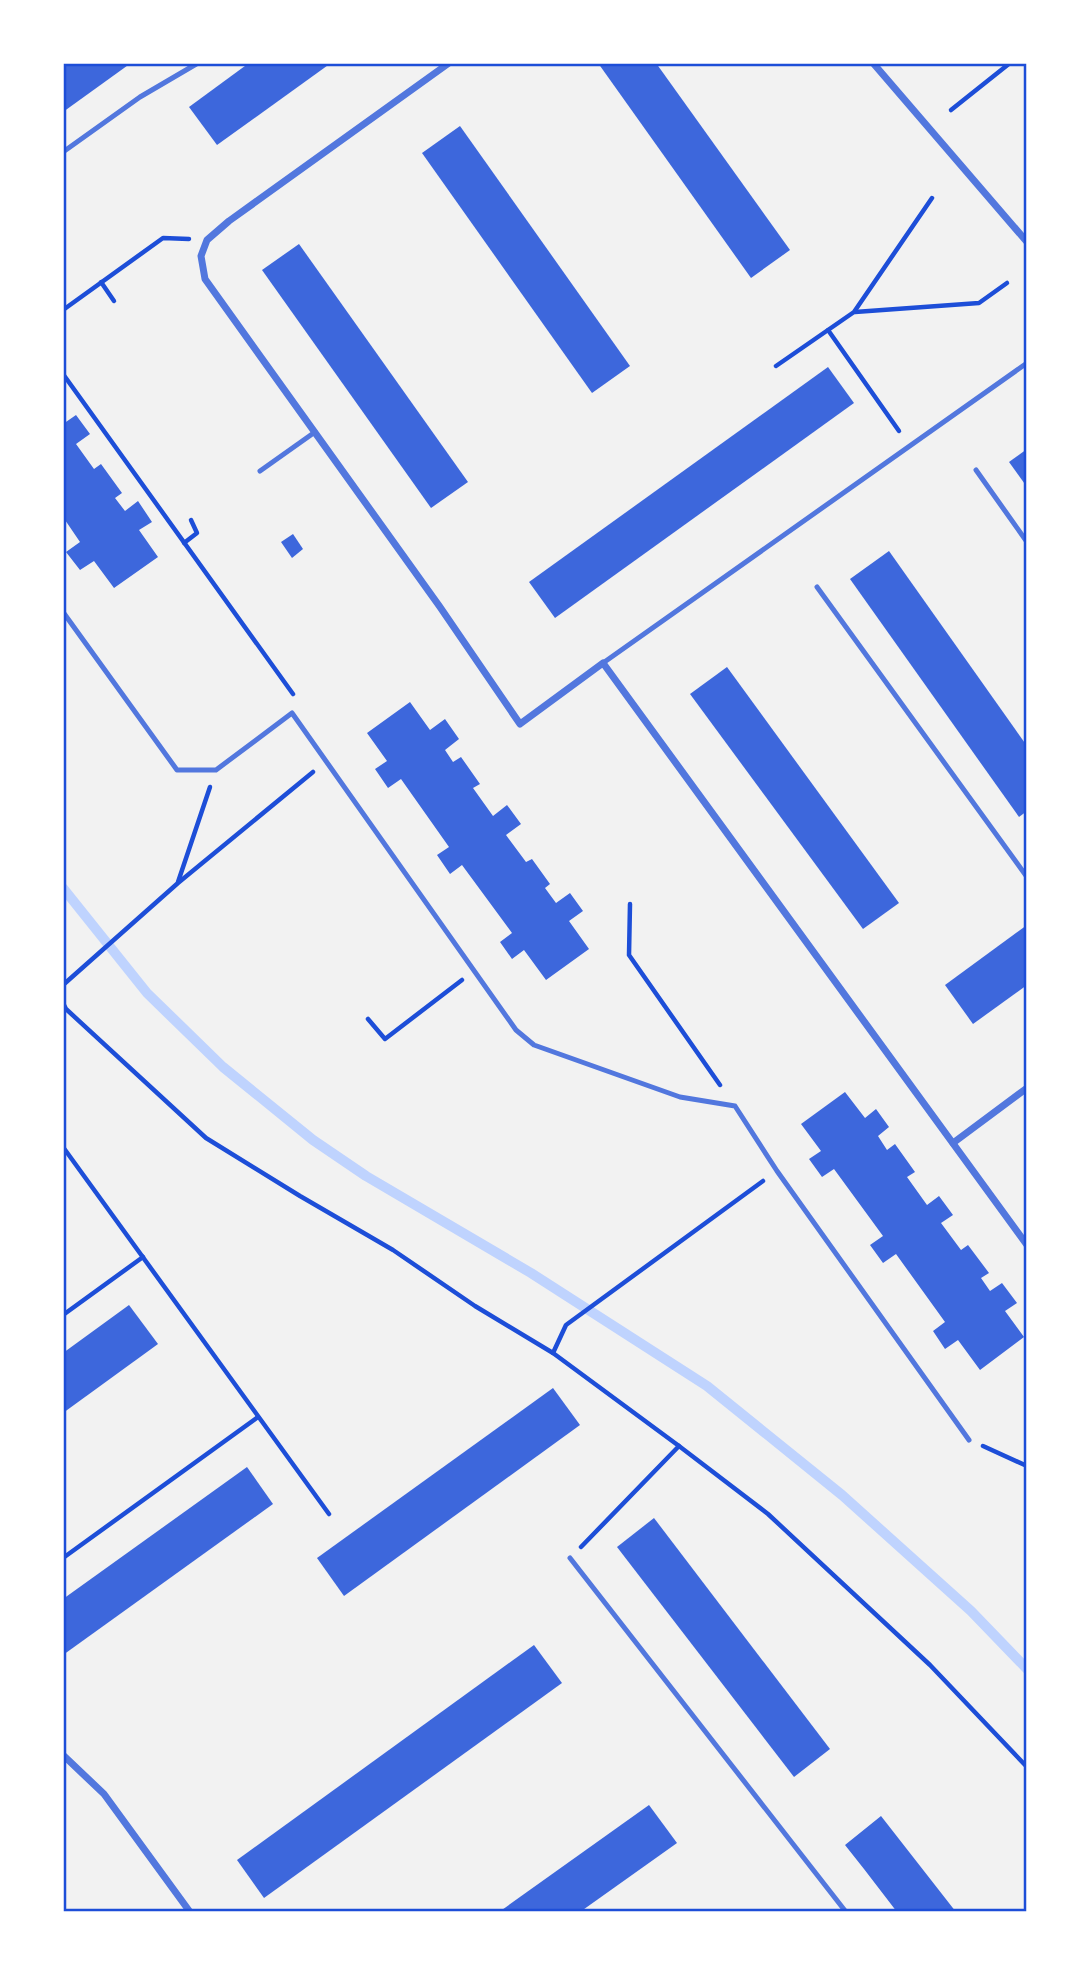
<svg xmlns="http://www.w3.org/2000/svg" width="1090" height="1975" viewBox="0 0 1090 1975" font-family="Karla,sans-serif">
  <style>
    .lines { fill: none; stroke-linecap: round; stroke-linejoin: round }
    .stream { stroke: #bfd3fe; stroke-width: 10 }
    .building { fill: #3d67dc }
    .path { stroke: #1d4ed8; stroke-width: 4.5 }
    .service { stroke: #5277de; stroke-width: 5 }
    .minor { stroke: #5277de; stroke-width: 7 }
    .neatline { fill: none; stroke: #1d4ed8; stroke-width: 2.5 }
  </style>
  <rect width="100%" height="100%" fill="#f2f2f2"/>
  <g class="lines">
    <!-- stream -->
    <polyline class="stream" points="63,888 147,993 223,1067 313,1140 366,1176 531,1273 707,1386 842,1495 971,1611 1027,1669"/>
  </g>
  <!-- building -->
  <g class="building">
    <polygon points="63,63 131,63 63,112"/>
    <polygon points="249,63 331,63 217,145 189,107"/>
    <polygon points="598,63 656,63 790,250 751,278"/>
    <polygon points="460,126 630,366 592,393 422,153"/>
    <polygon points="299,244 468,482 431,508 262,270"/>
    <polygon points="828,367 854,403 555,618 529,582"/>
    <polygon points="76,415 90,434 76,444 94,469 101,464 122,493 115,498 125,511 138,501 152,522 139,530 158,557 114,588 94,561 80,570 66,552 80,542 63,517 63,424"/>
    <polygon points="1027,449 1027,487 1009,462"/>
    <polygon points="293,534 303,549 292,558 281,542"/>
    <polygon points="889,551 1027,746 1027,811 1019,817 850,579"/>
    <polygon points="727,667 899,903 863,929 690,694"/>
    <polygon points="410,702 430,730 445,719 459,739 445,750 453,762 461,757 480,784 473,788 493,816 507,805 521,824 506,835 526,862 532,859 550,884 545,888 556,903 570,893 583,911 569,921 589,949 546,980 524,950 512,959 500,942 512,933 462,865 450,874 437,855 449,847 401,779 388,788 375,769 387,761 367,733"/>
    <polygon points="1027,925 1027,985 973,1024 945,985"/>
    <polygon points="845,1092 865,1118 876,1109 889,1127 878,1136 887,1150 895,1144 915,1172 907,1177 927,1205 939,1196 953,1215 941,1223 961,1250 968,1245 989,1273 981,1278 990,1291 1002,1283 1017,1303 1005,1311 1024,1337 980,1370 958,1340 945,1349 933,1331 945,1322 896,1254 883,1263 870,1245 883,1236 834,1169 822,1177 809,1159 821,1151 801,1124"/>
    <polygon points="129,1305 158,1344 63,1413 63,1353"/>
    <polygon points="553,1388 580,1425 344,1596 317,1558"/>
    <polygon points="247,1467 273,1504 63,1655 63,1599"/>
    <polygon points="654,1518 830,1749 794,1777 617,1547"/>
    <polygon points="534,1645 562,1683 264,1898 237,1860"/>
    <polygon points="649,1805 677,1843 580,1912 499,1912"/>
    <polygon points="881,1816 956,1912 897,1912 864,1869 845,1845"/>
  </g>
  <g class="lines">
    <!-- path -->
    <g class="path">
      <polyline points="951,110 1010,63"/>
      <polyline points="101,282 114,301"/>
      <polyline points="63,310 163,238 189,239"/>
      <polyline points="855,312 979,303 1007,283"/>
      <polyline points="828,330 899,431"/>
      <polyline points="776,366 854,312 932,198"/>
      <polyline points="63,374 293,694"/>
      <polyline points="184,543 197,533 191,520"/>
      <polyline points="178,882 210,787"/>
      <polyline points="630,904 629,955 720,1085"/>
      <polyline points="63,985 178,883 313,772"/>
      <polyline points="63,1003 66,1009 206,1138 300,1196 393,1250 475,1306 553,1353 679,1446 768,1514 930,1665 1027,1767"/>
      <polyline points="368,1019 385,1039 462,980"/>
      <polyline points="63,1147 329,1514"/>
      <polyline points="63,1315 143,1257"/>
      <polyline points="553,1353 566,1325 763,1181"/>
      <polyline points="983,1446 1027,1466"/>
      <polyline points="581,1547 679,1446"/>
      <polyline points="63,1558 258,1417"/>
    </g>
    <!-- service -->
    <g class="service">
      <polyline points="63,152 140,97 198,63"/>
      <polyline points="976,470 1027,542"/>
      <polyline points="260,471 315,432"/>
      <polyline points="817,587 1027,877"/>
      <polyline points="63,612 177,770 216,770 292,713 516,1030 534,1045 680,1097 735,1106 777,1171 969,1440"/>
      <polyline points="603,663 1027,363"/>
      <polyline points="570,1558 846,1912"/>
    </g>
    <!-- minor -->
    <g class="minor">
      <polyline points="449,63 229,221 207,240 201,256 205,279 440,607 520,724 603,663 1027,1245"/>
      <polyline points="873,63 1027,242"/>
      <polyline points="953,1143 1027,1088"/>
      <polyline points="63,1755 104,1794 190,1912"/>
    </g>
  </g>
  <!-- border -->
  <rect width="1090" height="1975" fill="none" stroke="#ffffff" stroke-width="130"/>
  <rect x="65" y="65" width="960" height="1845" class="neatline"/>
</svg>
